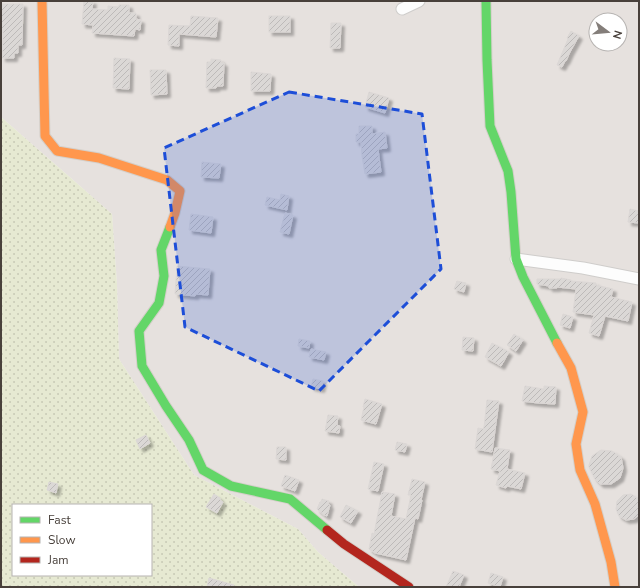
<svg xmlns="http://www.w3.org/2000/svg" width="640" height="588" viewBox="0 0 640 588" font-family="'Nunito Sans',sans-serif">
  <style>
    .residential { fill: #e6e1de; fill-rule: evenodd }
    .grass { fill: url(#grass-dots); fill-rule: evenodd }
    .building { fill: url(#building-hatch); stroke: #dbd7d5; filter: url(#shadow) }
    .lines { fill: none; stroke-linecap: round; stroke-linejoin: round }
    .street-casing { stroke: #cfcdcb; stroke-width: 13 }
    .fast-casing { stroke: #d4cfc9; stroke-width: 11 }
    .slow-casing { stroke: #d4cfc9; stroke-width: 11 }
    .jam-casing { stroke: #d4cfc9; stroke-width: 11 }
    .street { stroke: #fdfdfd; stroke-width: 11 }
    .fast { stroke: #63d668; stroke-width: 9 }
    .slow { stroke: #ff974d; stroke-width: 9 }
    .jam { stroke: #b3261e; stroke-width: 9 }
    .marked { fill: #1d4ed8; fill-opacity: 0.2; stroke: #1d4ed8; stroke-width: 3; stroke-dasharray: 8 5; stroke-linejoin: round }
  </style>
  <defs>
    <pattern id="grass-dots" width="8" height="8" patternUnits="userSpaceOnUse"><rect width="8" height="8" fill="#e6e9d2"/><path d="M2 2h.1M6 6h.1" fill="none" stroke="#c7c9b5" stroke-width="1.8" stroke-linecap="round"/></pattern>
    <pattern id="building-hatch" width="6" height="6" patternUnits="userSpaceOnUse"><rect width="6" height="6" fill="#dbd8d6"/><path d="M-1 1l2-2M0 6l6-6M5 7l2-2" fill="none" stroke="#bdbab9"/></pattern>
    <filter id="shadow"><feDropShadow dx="3.5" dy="3.5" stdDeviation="1" flood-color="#0004"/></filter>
  </defs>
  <rect width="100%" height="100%" fill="#f3f1ef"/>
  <!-- residential -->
  <path class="residential" d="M1 1H639V587H359L318 552 298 529 194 475 119 359 117 284 112 214 1 117ZM596 20H620V44H596Z"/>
  <!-- grass -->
  <path class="grass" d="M1 117 112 214 117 284 119 359 194 475 298 529 318 552 359 587H1ZM13 505H151V575H13Z"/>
  <!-- building -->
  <g class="building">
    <polygon points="84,1 93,1 92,9 108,10 108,6 119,7 119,5 129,5 129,13 136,13 136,19 141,20 140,30 135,29 134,36 92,33 93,25 82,24"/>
    <polygon points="1,4 23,4 22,45 18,45 18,53 14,53 14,58 2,58 3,32 1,32"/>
    <polygon points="191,16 218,18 216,37 179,34 179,46 168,45 169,25 190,26"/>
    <rect x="269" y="16" width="21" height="16"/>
    <polygon points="331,23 341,23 340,48 330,48"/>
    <polygon points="571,31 579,36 570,52 566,61 565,61 562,67 557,65 568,39 567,38"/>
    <polygon points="114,58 130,59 129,89 113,88"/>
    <polygon points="211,59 221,60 221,63 224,63 223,86 217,86 216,88 206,88 207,62 211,62"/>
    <polygon points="150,70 166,70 167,94 151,95"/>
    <polygon points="251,72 271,74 270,91 251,91"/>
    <polygon points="369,92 389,98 385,113 365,107"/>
    <polygon points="359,126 372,126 372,134 385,132 387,148 378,149 381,172 365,174 362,156 361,142 356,142 356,134 359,134"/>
    <polygon points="202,162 221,164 219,178 201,177"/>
    <polygon points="281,194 289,196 287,210 265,205 267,197 280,200"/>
    <polygon points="630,209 639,211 639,223 628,222"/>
    <polygon points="285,213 293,215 289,234 280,232"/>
    <polygon points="191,214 213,217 211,233 189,230"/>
    <polygon points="177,266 210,269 208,295 196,294 195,296 175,294"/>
    <polygon points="561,278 571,280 571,281 596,283 596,285 613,289 611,297 632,302 628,321 605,316 599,336 589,333 594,315 573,312 576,289 557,287 557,288 549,288 549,286 537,284 537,279 561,279"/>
    <polygon points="457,281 466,283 464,292 454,289"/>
    <polygon points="563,314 573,317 570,328 560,325"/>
    <polygon points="514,334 523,340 516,351 507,345"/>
    <polygon points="463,337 474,338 473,351 462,350"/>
    <polygon points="299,339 310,341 309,348 298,346"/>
    <polygon points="492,343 509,352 501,366 485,357"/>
    <polygon points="311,349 326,352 324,360 309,357"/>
    <polygon points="313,379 323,381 321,389 311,387"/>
    <polygon points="525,386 544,389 544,386 556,387 555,404 538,403 522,401"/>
    <polygon points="365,399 382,404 376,424 361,420 364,407 363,407"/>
    <polygon points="487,400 499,401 492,452 475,449 478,428 483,429 484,427"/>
    <polygon points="328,415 338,416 337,425 340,426 339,433 325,431"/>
    <polygon points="146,435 150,443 140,449 136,440"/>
    <polygon points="397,442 407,444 405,452 395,450"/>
    <polygon points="277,447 286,447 286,460 276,459"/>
    <polygon points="495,448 510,450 507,469 525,473 521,489 507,486 506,488 496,485 500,471 491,469"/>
    <polygon points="601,450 612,451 621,457 623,468 620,478 611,484 600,484 595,479 589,467 589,465 592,456"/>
    <polygon points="374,462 384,464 378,491 368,489"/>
    <polygon points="285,475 299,480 295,491 281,486"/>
    <polygon points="412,479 425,482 421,500 422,500 418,519 415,518 406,560 375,553 369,549 372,533 374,534 382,492 395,494 391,516 406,519 411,495 408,495"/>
    <polygon points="49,482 58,484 56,493 47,490"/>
    <polygon points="214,494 220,498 220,500 223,502 217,513 206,507"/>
    <polygon points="631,494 639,499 639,515 634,519 626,520 619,516 616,509 617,501 623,495"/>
    <polygon points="322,499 329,501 328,504 330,505 327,516 324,515 317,509 320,502 321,502"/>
    <polygon points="346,505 358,511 351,523 340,517"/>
    <polygon points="453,571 464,575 459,587 446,587"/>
    <polygon points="491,573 503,577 500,587 488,583"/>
    <polygon points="209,578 234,585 233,587 207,587"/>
  </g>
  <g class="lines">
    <!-- street casing -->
    <g class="street-casing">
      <g id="street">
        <polyline points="402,9 419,1"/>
        <polyline points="516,259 583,268 639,279"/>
      </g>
    </g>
    <!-- fast casing -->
    <g class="fast-casing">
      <g id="fast">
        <polyline points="486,1 487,60 490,126 508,171 511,192 516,259 523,277 557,343"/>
        <polyline points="170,227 161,250 164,276 159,303 139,331 142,366 166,406 189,440 203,470 231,486 290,499 327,530"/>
      </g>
    </g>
    <!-- slow casing -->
    <g class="slow-casing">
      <g id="slow">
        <polyline points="42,1 45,136 57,151 99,158 167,180 180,191 175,213 170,227"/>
        <polyline points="557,343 571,368 583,412 576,444 580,470 595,504 611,562 615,587"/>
      </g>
    </g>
    <!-- jam casing -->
    <g class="jam-casing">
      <polyline id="jam" points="327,530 344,544 409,587"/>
    </g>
    <!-- street -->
    <use href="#street" class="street"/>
    <!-- fast -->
    <use href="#fast" class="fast"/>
    <!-- slow -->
    <use href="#slow" class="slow"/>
    <!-- jam -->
    <use href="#jam" class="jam"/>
  </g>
  <!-- marked area -->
  <path class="marked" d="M289 92 422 114 441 269 319 391 185 327 164 148Z"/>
  <!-- border -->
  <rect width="640" height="588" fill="none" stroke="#48403b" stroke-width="4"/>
  <!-- legend -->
  <rect x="12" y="504" width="140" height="72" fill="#ffffff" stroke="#b6b3b1"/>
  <rect x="20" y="517" width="20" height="6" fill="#63d668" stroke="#b6b3b1"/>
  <text x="48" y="524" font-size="12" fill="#48403b">Fast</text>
  <rect x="20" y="537" width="20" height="6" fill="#ff974d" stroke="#b6b3b1"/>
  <text x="48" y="544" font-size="12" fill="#48403b">Slow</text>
  <rect x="20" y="557" width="20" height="6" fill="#b3261e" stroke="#b6b3b1"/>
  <text x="48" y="564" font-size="12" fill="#48403b">Jam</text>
  <!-- north arrow -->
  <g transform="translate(608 32) rotate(106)"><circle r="19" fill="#ffffff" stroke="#b6b3b1"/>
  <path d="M0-3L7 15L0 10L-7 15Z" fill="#847e7a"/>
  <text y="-6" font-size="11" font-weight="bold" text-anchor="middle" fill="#48403b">N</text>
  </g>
</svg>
